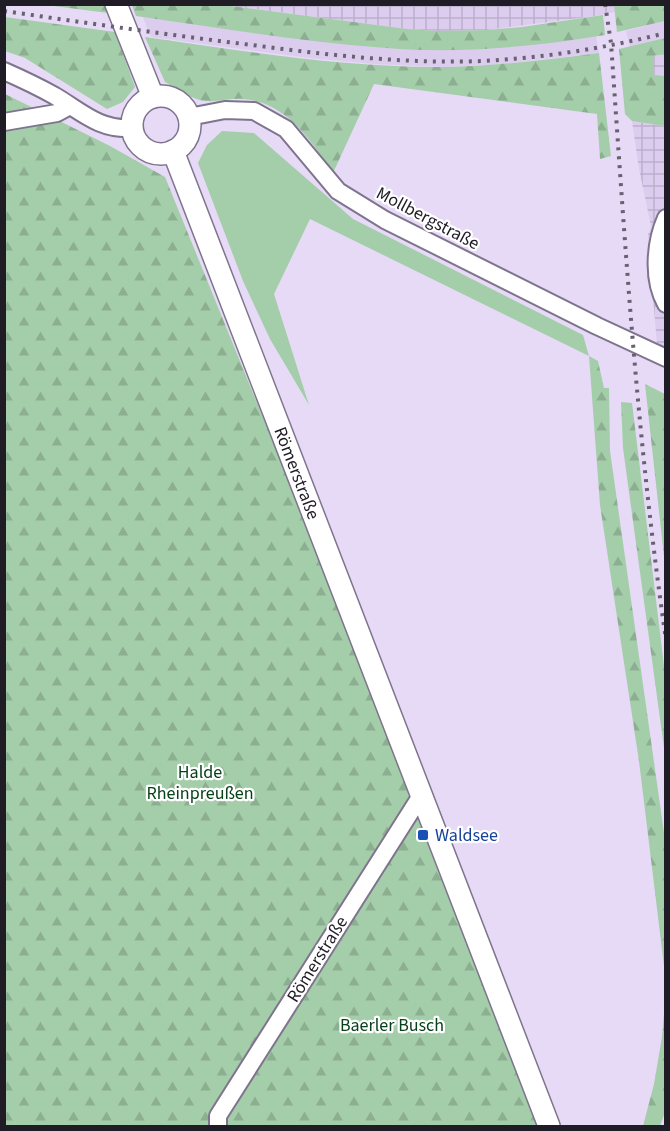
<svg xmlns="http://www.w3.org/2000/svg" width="670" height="1131" viewBox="0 0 670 1131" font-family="'Source Sans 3',sans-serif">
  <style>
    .built { fill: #dccdef }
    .industrial { fill: url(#industrial-grid) }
    .green { fill: #a4cda9 }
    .forest { fill: url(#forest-firs) }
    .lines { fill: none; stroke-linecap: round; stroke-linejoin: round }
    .minor-casing { stroke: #7f748d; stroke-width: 20 }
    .major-casing { stroke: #7f748d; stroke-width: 24 }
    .minor { stroke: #fff; stroke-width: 16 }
    .major { stroke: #fff; stroke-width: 21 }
    .rail { stroke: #686171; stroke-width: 4; stroke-dasharray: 3 6; stroke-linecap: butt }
    .transit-dot { fill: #1a4fb4; stroke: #fff; stroke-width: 2 }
    .labels { text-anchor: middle; stroke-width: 4.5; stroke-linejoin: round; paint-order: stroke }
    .street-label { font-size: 18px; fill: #201c26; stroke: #fff }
    .park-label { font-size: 18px; fill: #064119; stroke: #fff }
    .transit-label { font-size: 18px; fill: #164399; stroke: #fff; text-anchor: start }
  </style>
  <defs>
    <pattern id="industrial-grid" width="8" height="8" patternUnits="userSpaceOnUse" patternTransform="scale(1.5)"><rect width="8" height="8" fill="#dccdef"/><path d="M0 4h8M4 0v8" fill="none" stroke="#bcafcd"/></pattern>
    <pattern id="forest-firs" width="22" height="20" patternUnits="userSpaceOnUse" patternTransform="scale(1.5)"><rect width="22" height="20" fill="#a4cda9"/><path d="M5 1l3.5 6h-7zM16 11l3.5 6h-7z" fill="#8daf91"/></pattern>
  </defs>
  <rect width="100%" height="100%" fill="#e6daf6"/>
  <!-- built -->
  <g class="built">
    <polygon points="143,17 254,33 387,48 458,50 503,48 596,36 599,53 503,64 444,67 374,64 309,58 151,37"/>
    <polygon points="665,21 665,38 630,47 626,31"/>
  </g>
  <!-- industrial -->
  <g class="industrial">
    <polygon points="614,4 615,12 595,16 487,30 439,31 407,29 224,5"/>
    <polygon points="665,54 665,76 653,76 653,56"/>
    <polygon points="632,121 665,126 665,348 657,345 648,235 651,226 639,169"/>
  </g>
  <!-- green -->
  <polygon class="green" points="222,131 254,133 353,219 583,335 589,356 310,219 274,294 309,405 270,339 243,281 198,163 207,145"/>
  <!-- forest -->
  <g class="forest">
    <polygon points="46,5 105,5 108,13"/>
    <path d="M132 5H224L407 29 439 31 487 30 522 27 603 15 605 35C533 47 459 54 386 48 302 42 219 28 136 16Z"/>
    <polygon points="614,5 665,5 665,21 617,32"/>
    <polygon points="5,17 115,32 135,87 123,102 107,109 25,58 5,51"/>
    <path d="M145 37C243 51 345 68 444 67 496 66 547 60 599 53L611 156 600 159 597 114 374 84 333 173C311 141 286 102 243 99 231 98 218 102 206 101 192 100 177 88 165 82Z"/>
    <polygon points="665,38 665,54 653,56 653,75 665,76 665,126 632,121 625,114 619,49"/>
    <polygon points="5,94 110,146 165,177 422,808 538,1126 5,1126"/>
    <polygon points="589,356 598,361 604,388 609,388 610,451 665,840 666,1109 660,1126 643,1126 654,1084 662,1037 665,1002 664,966 639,761 600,505"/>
    <polygon points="645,384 665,394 665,566"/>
    <polygon points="621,402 632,403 665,674 665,755 623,448"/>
  </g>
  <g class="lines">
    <!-- minor casing -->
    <g class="minor-casing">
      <g id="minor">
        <path d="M4 71C22 79 39 87 55 96 82 112 99 130 132 128"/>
        <polyline points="189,117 225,110 254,111 286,129 338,191 385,220 597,326 666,358"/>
        <polyline points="4,122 57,113 70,106"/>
        <path d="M666 218C655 243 652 279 666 304"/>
        <polyline points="218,1126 218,1116 422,794"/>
      </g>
    </g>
    <!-- major casing -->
    <g class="major-casing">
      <g id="major">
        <polyline points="116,4 153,97"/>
        <circle cx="161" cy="125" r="29"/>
        <polyline points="173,151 549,1126"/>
      </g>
    </g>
    <!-- minor -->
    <use href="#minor" class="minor"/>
    <!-- major -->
    <use href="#major" class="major"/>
    <!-- rail -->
    <g class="rail">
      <path d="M605 4 611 43C625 242 637 442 666 640"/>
      <path d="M4 11C87 23 169 35 252 45 328 55 405 64 482 61 544 58 605 48 666 33"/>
    </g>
  </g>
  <!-- markers -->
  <rect class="transit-dot" x="417" y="829" width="12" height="12" rx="3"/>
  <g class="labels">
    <!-- street labels -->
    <g class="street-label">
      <text transform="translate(428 218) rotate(28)" y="6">Mollbergstraße</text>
      <text transform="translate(297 473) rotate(69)" y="6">Römerstraße</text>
      <text transform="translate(317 959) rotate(-58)" y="6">Römerstraße</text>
    </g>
    <!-- park labels -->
    <g class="park-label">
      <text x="200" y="778">Halde<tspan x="200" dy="21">Rheinpreußen</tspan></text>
      <text x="392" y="1031">Baerler Busch</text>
    </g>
    <!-- transit labels -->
    <g class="transit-label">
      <text x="435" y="841">Waldsee</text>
    </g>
  </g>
  <!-- border -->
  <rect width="670" height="1131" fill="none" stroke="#201c26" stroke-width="12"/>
</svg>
